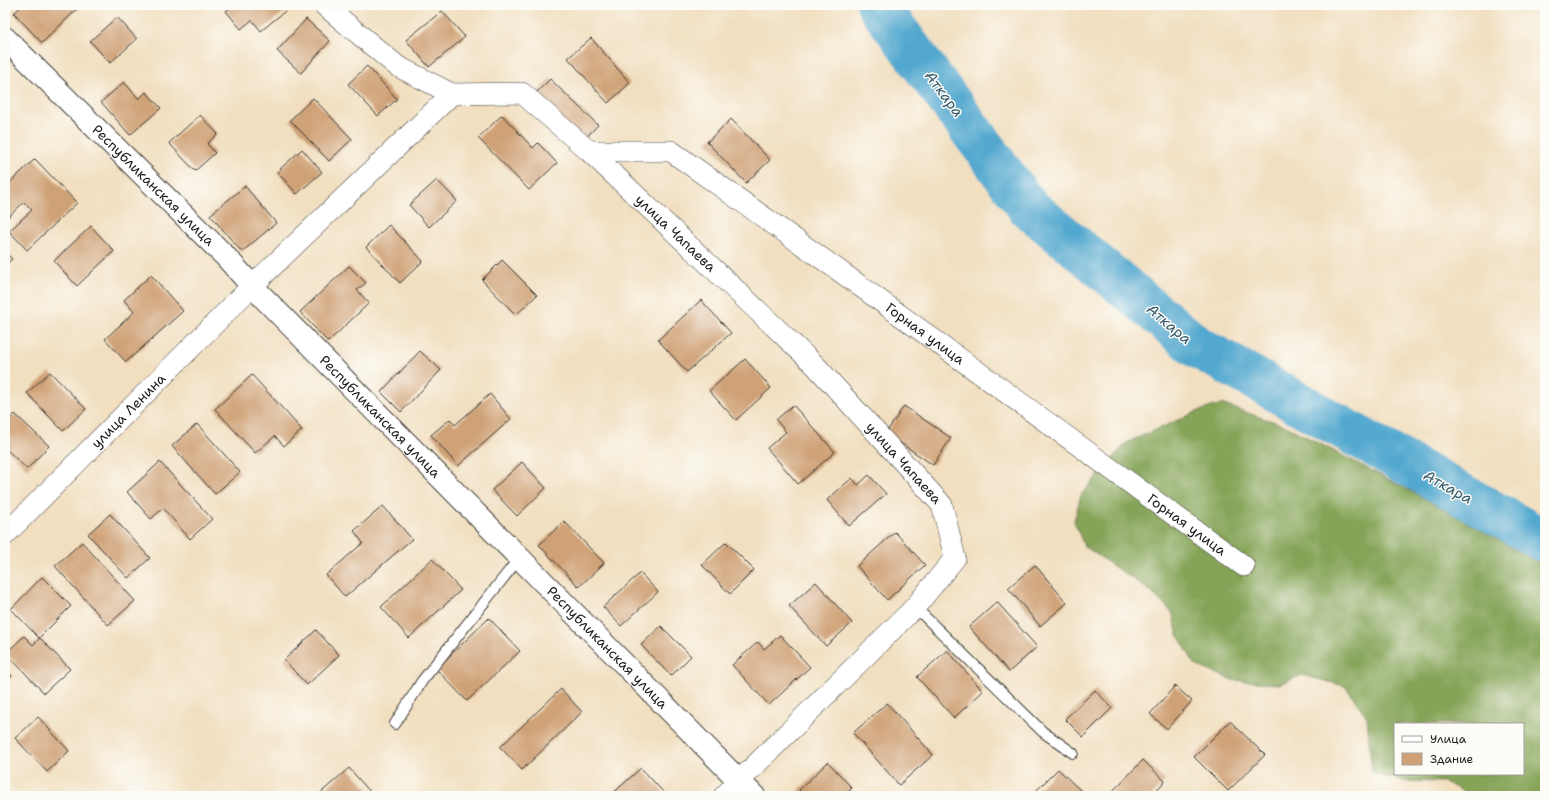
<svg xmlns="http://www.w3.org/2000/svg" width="1550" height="801" viewBox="0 0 1550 801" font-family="'Shantell Sans',sans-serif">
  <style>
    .forest { fill: #86a458; stroke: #51603a; fill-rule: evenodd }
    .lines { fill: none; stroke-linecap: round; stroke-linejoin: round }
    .river { stroke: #53a8cf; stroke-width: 43 }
    .building { fill: #cfa176 }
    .lane-casing { stroke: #3c3935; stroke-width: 12 }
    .street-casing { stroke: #3c3935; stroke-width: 22 }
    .secondary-casing { stroke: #3c3935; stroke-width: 24 }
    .lane { stroke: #fff; stroke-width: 10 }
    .street { stroke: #fff; stroke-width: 21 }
    .secondary { stroke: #fff; stroke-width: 22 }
    .labels { text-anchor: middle; stroke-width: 3; stroke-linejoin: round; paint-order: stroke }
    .street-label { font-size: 14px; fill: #1c1c1c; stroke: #fdfcf7 }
    .water-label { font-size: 15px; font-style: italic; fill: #355b6d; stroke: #fdfcf7 }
  </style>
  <rect width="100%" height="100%" fill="#fdfcf7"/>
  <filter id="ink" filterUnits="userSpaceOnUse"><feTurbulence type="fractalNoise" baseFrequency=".025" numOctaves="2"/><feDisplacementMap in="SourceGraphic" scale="8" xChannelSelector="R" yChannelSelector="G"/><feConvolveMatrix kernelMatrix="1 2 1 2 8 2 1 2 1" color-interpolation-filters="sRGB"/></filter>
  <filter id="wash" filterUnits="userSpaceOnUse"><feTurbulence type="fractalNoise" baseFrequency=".012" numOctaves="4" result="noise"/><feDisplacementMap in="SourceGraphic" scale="16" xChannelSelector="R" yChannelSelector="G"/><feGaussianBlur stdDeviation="0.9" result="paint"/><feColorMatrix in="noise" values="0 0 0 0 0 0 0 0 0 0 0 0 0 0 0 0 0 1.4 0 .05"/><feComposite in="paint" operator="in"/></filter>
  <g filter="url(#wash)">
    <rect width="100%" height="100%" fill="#f1dfc0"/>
    <!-- forest -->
    <path class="forest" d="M1221 404 1284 425 1424 498 1545 566V796H1473L1444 782 1403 781 1372 773 1367 717 1345 686 1302 675 1280 684 1233 680 1195 665 1178 635 1172 612 1149 590 1084 546 1074 521 1081 495 1126 443 1196 412ZM1395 724H1523V774H1395Z"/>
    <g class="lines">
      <!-- river -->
      <polyline class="river" points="878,5 1028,207 1196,346 1545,541"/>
    </g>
    <g id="blocks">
      <!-- building -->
      <g class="building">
        <polygon points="23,5 74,5 77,9 42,43 14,13"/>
        <polygon points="234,5 289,5 290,7 261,31 252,20 241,29 226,11"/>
        <polygon points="442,11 465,37 429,67 406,40"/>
        <polygon points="117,17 137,39 110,63 90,41"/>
        <polygon points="306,19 330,41 301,73 277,51"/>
        <polygon points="591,38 630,83 608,103 568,58"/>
        <polygon points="367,66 397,99 378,116 348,84"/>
        <polygon points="550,79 598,125 575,149 527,102"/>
        <polygon points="124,82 139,99 146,92 161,108 130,135 101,102"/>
        <polygon points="313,98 352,139 329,161 290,120"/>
        <polygon points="200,115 218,134 207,144 215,153 195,171 169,143"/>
        <polygon points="502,115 533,148 538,143 557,163 529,190 478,138"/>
        <polygon points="731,119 770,160 746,183 707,142"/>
        <polygon points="302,149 322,172 297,194 277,172"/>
        <polygon points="35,159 77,203 27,250 9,231 32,210 24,202 5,220 5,187"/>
        <polygon points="437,180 457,201 429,227 409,205"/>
        <polygon points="245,186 276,223 242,252 210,215"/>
        <polygon points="389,225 423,261 400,283 366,247"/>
        <polygon points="91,226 114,251 77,286 54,261"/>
        <polygon points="5,252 12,259 5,266"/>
        <polygon points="502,260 537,295 516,315 482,280"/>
        <polygon points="349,266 366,283 357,290 369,303 328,342 300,312"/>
        <polygon points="151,275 183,311 126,362 105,339 134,312 124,300"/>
        <polygon points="701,300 731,333 687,372 658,340"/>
        <polygon points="420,351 441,370 401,412 381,392"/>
        <polygon points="745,359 771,388 736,420 709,391"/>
        <polygon points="50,372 86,409 63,431 27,393"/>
        <polygon points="252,375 302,430 284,446 275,436 255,453 215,409"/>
        <polygon points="490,394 511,419 458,466 431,435 450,419 455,425"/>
        <polygon points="793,405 835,452 798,484 767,448 786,432 776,420"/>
        <polygon points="904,406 951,438 933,465 886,433"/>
        <polygon points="15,414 49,446 27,469 5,448 5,425"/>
        <polygon points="197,424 240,472 215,494 172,446"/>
        <polygon points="160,462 212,519 190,539 163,508 151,519 127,492"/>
        <polygon points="522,462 546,488 517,516 492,490"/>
        <polygon points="869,475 886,494 849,526 827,500 852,478 858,485"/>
        <polygon points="383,506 412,539 345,597 326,575 363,543 354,531"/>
        <polygon points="110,514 150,558 128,578 88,534"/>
        <polygon points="564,521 604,563 579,587 539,545"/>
        <polygon points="895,532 925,565 887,600 857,566"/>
        <polygon points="82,542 135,601 108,625 55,566"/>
        <polygon points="726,542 754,570 730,594 702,565"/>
        <polygon points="432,559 461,590 409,638 381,607"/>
        <polygon points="1035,565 1067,603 1040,626 1008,588"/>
        <polygon points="640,573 658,592 621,626 603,607"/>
        <polygon points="42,577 71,606 39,638 11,609"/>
        <polygon points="816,582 852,623 826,646 789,606"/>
        <polygon points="997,602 1037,647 1009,672 969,627"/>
        <polygon points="489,618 520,651 467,701 436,669"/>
        <polygon points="661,626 691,656 671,676 641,645"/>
        <polygon points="316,630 339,655 307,685 284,660"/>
        <polygon points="780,635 810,667 769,705 732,665 758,642 764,649"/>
        <polygon points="24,636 33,645 40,638 70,669 44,693 6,653"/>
        <polygon points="947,650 983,691 954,718 917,677"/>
        <polygon points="5,668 12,676 5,683"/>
        <polygon points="1175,686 1192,701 1167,729 1150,714"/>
        <polygon points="561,689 582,712 522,770 500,747"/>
        <polygon points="1095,690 1112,708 1083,737 1065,719"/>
        <polygon points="887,703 933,755 899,785 853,733"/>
        <polygon points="38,717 69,751 47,772 15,738"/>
        <polygon points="1230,721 1265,755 1228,791 1194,757"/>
        <polygon points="1143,760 1165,781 1151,796 1108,796"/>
        <polygon points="828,762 852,788 844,796 805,796 799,790"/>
        <polygon points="349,768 372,794 369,796 317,796"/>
        <polygon points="641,768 667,796 610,796"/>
        <polygon points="1058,769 1081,791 1075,796 1031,796"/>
      </g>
    </g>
  </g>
  <g filter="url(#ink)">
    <use href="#blocks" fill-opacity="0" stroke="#3c3935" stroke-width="1"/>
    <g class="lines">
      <!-- lane casing -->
      <g class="lane-casing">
        <g id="lane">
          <polyline points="915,607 1043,732 1073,753"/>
          <polyline points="395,724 422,681 520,557"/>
        </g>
      </g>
      <!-- street casing -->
      <g class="street-casing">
        <g id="street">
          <polyline points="324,5 397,66 452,94"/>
          <path id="s1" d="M589 151H671L845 275 1244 566"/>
          <path id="s2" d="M5 535 252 286 452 94 522 93 589 151 815 365 942 505 955 558 915 607 724 796"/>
        </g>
      </g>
      <!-- secondary casing -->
      <g class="secondary-casing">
        <g id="secondary">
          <path id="s3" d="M5 38 225 256 252 286 754 796"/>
        </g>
      </g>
      <!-- lane -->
      <use href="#lane" class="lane"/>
      <!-- street -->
      <use href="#street" class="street"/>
      <!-- secondary -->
      <use href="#secondary" class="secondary"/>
    </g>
  </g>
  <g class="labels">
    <!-- street labels -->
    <g class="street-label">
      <text dy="5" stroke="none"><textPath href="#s3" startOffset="209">Республиканская улица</textPath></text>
      <text dy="5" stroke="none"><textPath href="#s2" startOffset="906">улица Чапаева</textPath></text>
      <text dy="5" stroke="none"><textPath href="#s1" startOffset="395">Горная улица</textPath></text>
      <text dy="5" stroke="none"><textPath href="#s2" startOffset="175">улица Ленина</textPath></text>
      <text dy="5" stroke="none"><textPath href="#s3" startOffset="533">Республиканская улица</textPath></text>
      <text dy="5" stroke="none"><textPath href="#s2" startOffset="1230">улица Чапаева</textPath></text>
      <text dy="5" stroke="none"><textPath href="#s1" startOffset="719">Горная улица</textPath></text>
      <text dy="5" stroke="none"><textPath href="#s3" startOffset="857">Республиканская улица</textPath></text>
    </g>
    <!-- water labels -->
    <g class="water-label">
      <text transform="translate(944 94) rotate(53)" y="5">Аткара</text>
      <text transform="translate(1169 324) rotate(40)" y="5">Аткара</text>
      <text transform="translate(1448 487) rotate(29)" y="5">Аткара</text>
    </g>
  </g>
  <!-- margin -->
  <rect width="1550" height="801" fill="none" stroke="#fdfcf7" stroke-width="20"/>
  <!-- legend -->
  <rect x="1394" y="723" width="130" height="52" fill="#fdfcf7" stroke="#a3a29f"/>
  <rect x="1402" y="736" width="20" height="6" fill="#ffffff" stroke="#a3a29f"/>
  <text x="1430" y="743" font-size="12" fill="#1c1c1c">Улица</text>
  <rect x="1402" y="753" width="20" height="12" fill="#cfa176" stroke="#a3a29f"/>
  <text x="1430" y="763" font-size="12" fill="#1c1c1c">Здание</text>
</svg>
